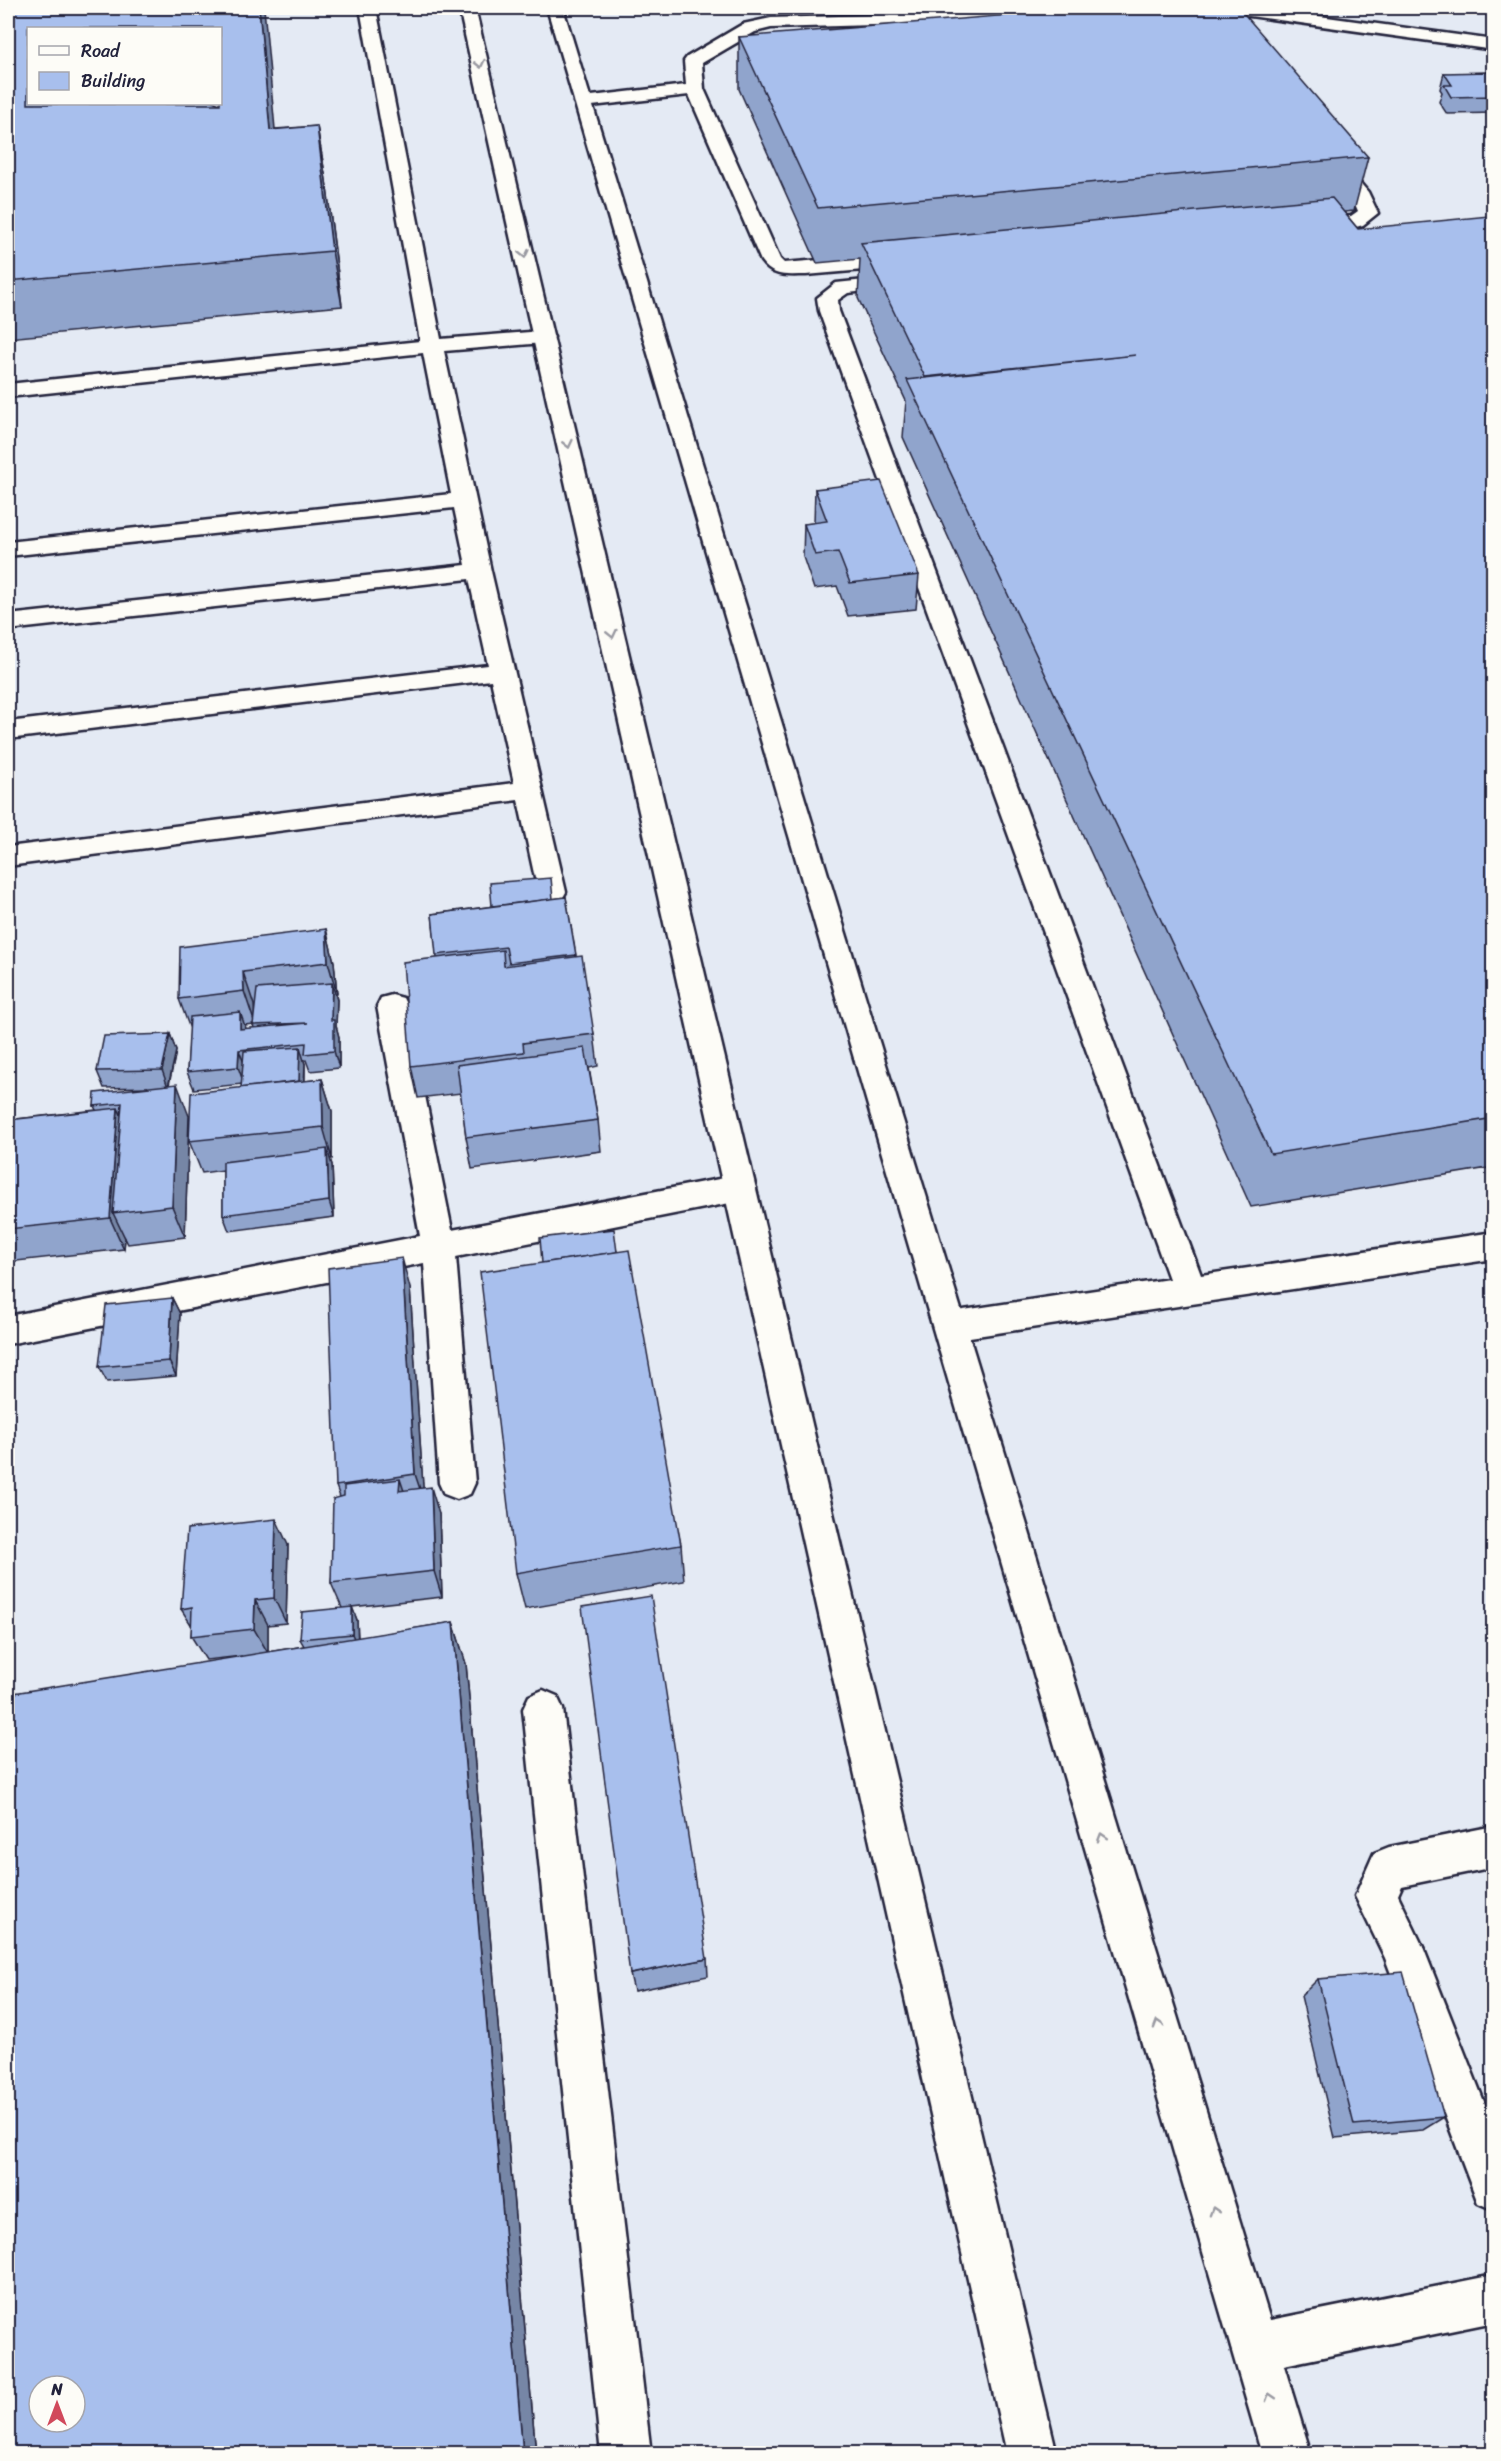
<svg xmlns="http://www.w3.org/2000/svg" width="1501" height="2461" viewBox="0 0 1501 2461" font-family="Sriracha,sans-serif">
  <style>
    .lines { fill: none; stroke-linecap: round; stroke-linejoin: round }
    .service-casing { stroke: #22223b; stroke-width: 5 }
    .minor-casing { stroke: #22223b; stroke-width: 5 }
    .tertiary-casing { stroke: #22223b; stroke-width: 5 }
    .service { fill: #fdfcf7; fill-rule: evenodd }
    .minor { fill: #fdfcf7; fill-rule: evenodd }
    .tertiary { fill: #fdfcf7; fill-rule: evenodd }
    .wall { fill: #90a4cc; stroke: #22223b; stroke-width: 1.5; fill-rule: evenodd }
    .shaded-wall { fill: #7686a6; stroke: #22223b; stroke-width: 1.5 }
    .building { fill: #a8bfed; stroke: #22223b; stroke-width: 1.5; fill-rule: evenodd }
    .oneway { stroke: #9a9aa2 }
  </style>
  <rect width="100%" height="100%" fill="#e4eaf4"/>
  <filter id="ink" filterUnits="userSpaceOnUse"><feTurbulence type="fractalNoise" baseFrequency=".0167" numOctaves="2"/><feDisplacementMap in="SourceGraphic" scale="12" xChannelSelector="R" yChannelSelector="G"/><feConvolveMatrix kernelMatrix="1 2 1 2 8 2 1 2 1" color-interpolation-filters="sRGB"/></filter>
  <g filter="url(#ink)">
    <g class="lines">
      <!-- service casing -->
      <g class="service-casing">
        <g id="service">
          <polygon points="360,8 376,8 441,339 543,331 550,333 554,337 550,341 543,343 444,351 491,571 566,892 562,899 552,902 542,899 538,892 518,800 8,866 8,847 514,783 491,680 8,739 8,722 488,665 469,579 8,630 8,615 466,565 454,508 8,556 8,542 451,494 423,353 8,397 8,384 420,341"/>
          <path d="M941 13H996L1204 37 1226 36 1241 43 1368 192 1378 213 1363 225 1356 227 806 275C787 275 773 278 761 261L689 95 583 107 574 102 583 97 686 85 684 61 687 57 743 24 771 18ZM941 23H996L1204 47 1222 46 1352 197 1358 211 1351 216 784 263 780 259 704 89 702 63 755 32 771 28Z"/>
          <polygon points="904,276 911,278 914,282 911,286 848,293 838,300 839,311 1201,1275 1494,1232 1494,1259 950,1340 938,1336 933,1326 938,1316 950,1312 1169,1279 819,311 817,298 836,283"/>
          <polygon points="543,1690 557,1696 563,1709 651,2454 601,2454 523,1709 529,1696"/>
          <polygon points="1494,1826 1494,1867 1402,1886 1398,1895 1423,1947 1494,2127 1494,2210 1478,2203 1385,1958 1355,1896 1374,1853 1389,1847"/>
          <polygon points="1494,2275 1494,2322 1255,2371 1238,2364 1231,2347 1238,2330 1255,2323"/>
        </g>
      </g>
      <!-- minor casing -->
      <g class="minor-casing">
        <g id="minor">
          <polygon points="1220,8 1261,8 1494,40 1494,50 1228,13"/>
          <polygon points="392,995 403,998 407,1006 452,1230 740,1175 751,1179 756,1188 751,1197 740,1201 456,1257 475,1483 470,1494 457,1499 444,1494 439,1483 424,1263 8,1344 8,1316 420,1236 377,1006 381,998"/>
        </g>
      </g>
      <!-- tertiary casing -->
      <g class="tertiary-casing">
        <g id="tertiary">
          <polygon points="459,8 475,8 1057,2454 1007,2454"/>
          <polygon points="547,8 563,8 1311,2454 1262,2454"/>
        </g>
      </g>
      <!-- service -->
      <use href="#service" class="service"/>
      <!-- minor -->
      <use href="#minor" class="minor"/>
      <!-- tertiary -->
      <use href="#tertiary" class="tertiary"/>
    </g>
    <!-- wall -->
    <g class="wall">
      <polygon points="8,8 275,129 317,126 326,180 342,306 8,338"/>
      <polygon points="916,8 969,8 969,9"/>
      <polygon points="739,37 1368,157 1354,211 1344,212 1358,229 1494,222 1494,1167 1251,1207 903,437 906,401 858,298 860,259 817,263 739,89"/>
      <polygon points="1444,73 1494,80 1494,113 1447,114 1439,102 1442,92 1440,89"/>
      <polygon points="815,489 919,575 916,609 848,616 837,586 814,589 803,557 804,524 814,523"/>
      <polygon points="566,897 576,957 594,1034 598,1066 589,1068 598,1120 601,1151 472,1169 466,1137 461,1093 418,1098 411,1066 437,958 432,914"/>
      <path d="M326 929 334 962 337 994 336 995 337 1000 336 1026 339 1037V1068L310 1071 306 1060H304L305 1064V1081L322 1079 332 1111V1159H330L332 1165 334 1217 229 1231 223 1215V1170L202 1173 189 1141 241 1088 242 1084 194 1089 187 1072 190 1029 179 999ZM253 1024 254 1028 246 1029 245 1025Z"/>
      <polygon points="170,1034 176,1051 169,1085 189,1116 185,1237 128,1244 125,1238 124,1249 8,1262 8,1120 96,1110 94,1106 148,1087 104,1088 97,1071"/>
      <polygon points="617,1252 681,1545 684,1581 525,1609 516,1573"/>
      <polygon points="410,1288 423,1488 439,1514 442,1597 352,1607 357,1620 358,1638 453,1622 466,1664 536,2454 8,2454 241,1656 206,1660 191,1636 192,1626 181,1609 288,1545 286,1623 268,1625 268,1652 304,1646 300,1639 342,1608 331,1583 340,1497 336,1486"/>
      <polygon points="172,1298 180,1314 176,1376 107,1382 99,1367"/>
      <polygon points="707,1959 708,1976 634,1991 630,1974"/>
      <polygon points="1318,1979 1444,2117 1423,2130 1335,2138 1301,1996"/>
    </g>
    <!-- shaded-wall -->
    <g class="shaded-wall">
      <polygon points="259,8 264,8 280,184 270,130"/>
      <polygon points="317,126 326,180 342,306 332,251"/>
      <polygon points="326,929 334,962 337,994 328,962"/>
      <polygon points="243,972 254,1005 255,1024 244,991"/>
      <polygon points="332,983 337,1000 336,1026 339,1037 339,1068 334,1051 331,1020"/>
      <polygon points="240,1012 246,1029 240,1029"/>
      <polygon points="170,1034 176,1051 168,1087 162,1070"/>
      <polygon points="300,1047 305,1064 303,1111 298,1094"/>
      <polygon points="239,1050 245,1066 244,1084 238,1067"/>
      <polygon points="322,1079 332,1111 332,1159 323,1127"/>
      <polygon points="177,1084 189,1116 185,1237 172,1206"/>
      <polygon points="118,1108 132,1139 113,1213 125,1238 124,1249 110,1218"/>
      <polygon points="327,1149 332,1165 334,1217 329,1201"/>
      <polygon points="402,1258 410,1288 424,1501 415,1474"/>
      <polygon points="172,1298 180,1314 176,1376 169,1361"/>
      <polygon points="400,1479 409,1506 399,1491"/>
      <polygon points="431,1487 439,1514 442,1597 434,1571"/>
      <polygon points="276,1519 288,1545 286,1623 274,1598"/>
      <polygon points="255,1600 268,1625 268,1653 254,1629"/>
      <polygon points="352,1607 357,1620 358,1647 352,1634"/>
      <polygon points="453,1622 466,1664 536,2454 523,2454"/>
    </g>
    <!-- building -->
    <g class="building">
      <path d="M8 8H259L270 130 317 126 332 251 8 281ZM28 28H220V104H28Z"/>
      <polygon points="1096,8 1239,8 1368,157 818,208 739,37"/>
      <polygon points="1488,72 1494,80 1494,96 1451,97 1444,85 1452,85 1444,73"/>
      <polygon points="1332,198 1358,229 1489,216 1494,222 1494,1118 1271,1154 907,380 1136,355 925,377 861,243"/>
      <polygon points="881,481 919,575 850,583 838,552 815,555 804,524 827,521 815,489"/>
      <polygon points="551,878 553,899 492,906 490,883"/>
      <polygon points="566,897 576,955 509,963 506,947 436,955 432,914"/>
      <polygon points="326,929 328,962 243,972 244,991 179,999 180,947"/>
      <polygon points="503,950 504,966 582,956 594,1034 523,1043 524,1052 411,1066 403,962"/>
      <polygon points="332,983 331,1020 334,1020 334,1051 305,1054 306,1043 239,1050 238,1067 187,1072 190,1017 240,1012 240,1029 308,1023 253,1025 257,989"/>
      <polygon points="170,1034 162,1070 97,1071 104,1036"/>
      <polygon points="300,1047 299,1081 241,1088 244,1051"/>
      <polygon points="585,1048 598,1120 466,1137 457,1065"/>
      <polygon points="322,1079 323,1127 189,1141 191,1093"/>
      <polygon points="177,1084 172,1206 113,1213 122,1103 94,1106 95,1093"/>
      <polygon points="118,1108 110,1218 8,1229 8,1120"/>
      <polygon points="327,1149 329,1201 223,1215 223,1162"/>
      <polygon points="614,1229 617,1252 542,1263 540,1238"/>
      <polygon points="629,1250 681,1545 516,1573 480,1272"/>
      <polygon points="402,1258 415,1474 336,1486 328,1268"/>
      <polygon points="172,1298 169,1361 99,1367 106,1305"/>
      <polygon points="400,1479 399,1491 431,1487 434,1571 331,1583 333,1499 344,1496 344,1486"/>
      <polygon points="276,1519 274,1598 255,1600 254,1629 191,1636 192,1607 181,1609 187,1529"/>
      <polygon points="651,1596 707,1959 630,1974 582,1607"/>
      <polygon points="352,1607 352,1634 300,1639 302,1612"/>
      <path d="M453 1622 523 2454H8V1694ZM39 2386H75V2422H39Z"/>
      <polygon points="1403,1972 1444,2117 1354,2125 1318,1979"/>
    </g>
    <!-- one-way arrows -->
    <defs><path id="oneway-chevron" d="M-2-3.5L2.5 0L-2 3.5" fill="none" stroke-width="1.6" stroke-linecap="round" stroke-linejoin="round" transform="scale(1.5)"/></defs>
    <g class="oneway">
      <use href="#oneway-chevron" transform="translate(480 64) rotate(77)"/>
      <use href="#oneway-chevron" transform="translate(524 254) rotate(77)"/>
      <use href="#oneway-chevron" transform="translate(568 444) rotate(77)"/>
      <use href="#oneway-chevron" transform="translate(612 634) rotate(77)"/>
      <use href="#oneway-chevron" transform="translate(1102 1837) rotate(-107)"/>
      <use href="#oneway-chevron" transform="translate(1158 2024) rotate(-107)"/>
      <use href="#oneway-chevron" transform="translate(1214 2211) rotate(-107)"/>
      <use href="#oneway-chevron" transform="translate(1270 2397) rotate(-107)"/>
    </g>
  </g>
  <!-- margin -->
  <rect width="1501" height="2461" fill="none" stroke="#fdfcf7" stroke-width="30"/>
  <rect x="15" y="15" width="1471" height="2431" fill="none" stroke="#22223b" stroke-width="2" filter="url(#ink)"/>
  <!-- legend -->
  <rect x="27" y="27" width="195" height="78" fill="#fdfcf7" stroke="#a5a5ac" stroke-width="1.5"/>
  <rect x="39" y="46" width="30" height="9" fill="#fdfcf7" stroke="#a5a5ac" stroke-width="1.5"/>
  <text x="81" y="57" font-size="18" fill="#22223b">Road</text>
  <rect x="39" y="72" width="30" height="18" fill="#a8bfed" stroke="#a5a5ac" stroke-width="1.5"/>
  <text x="81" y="87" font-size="18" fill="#22223b">Building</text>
  <!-- north arrow -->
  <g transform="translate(57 2404)"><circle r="28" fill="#fdfcf7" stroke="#a5a5ac" stroke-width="1.5"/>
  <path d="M0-4.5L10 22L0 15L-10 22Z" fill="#d1495b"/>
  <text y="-9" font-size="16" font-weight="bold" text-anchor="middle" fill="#22223b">N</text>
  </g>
</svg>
